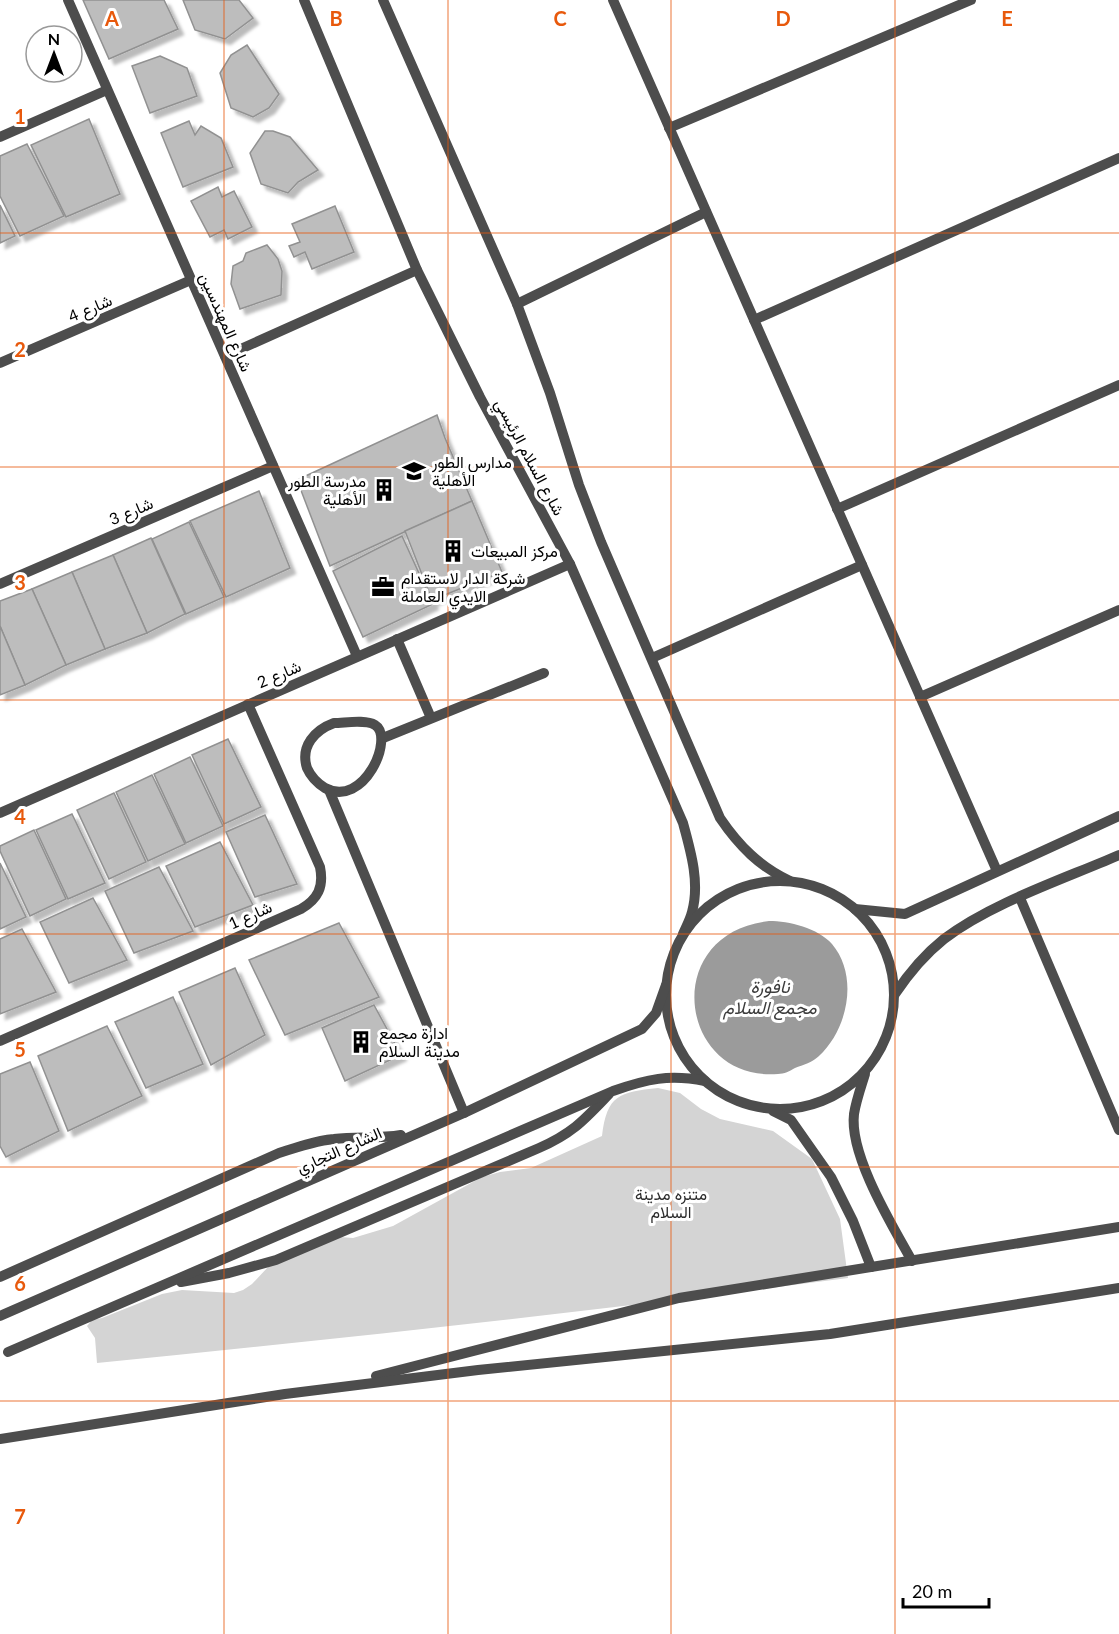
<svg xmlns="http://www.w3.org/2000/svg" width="1119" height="1634" viewBox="0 0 1119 1634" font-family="Lato,Vazirmatn,sans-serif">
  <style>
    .green { fill: #d4d4d4 }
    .water { fill: #9b9b9b }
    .building { fill: #bdbdbd; stroke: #919191; stroke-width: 1.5; filter: url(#shadow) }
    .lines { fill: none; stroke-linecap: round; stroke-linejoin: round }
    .minor { stroke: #4d4d4d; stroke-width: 10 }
    .grid { fill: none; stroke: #e8590c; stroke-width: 1.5; stroke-opacity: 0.55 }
    .labels { text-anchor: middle; stroke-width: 6; stroke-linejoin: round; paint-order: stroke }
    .street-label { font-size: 16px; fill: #000; stroke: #fff }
    .poi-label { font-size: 16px; fill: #000; stroke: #fff; text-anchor: start }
    .park-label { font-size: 16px; fill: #2b2b2b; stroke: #fff }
    .water-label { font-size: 18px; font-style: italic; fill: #3c3c3c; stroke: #fff }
    .grid-label { font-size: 20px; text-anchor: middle; font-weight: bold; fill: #e8590c; stroke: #fff; stroke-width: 6; stroke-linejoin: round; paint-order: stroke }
  </style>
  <defs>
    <filter id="shadow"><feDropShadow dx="5.5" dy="5.5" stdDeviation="1.5" flood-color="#0004"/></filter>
  </defs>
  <rect width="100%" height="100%" fill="#fff"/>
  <!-- green -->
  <path class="green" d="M658 1088 680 1093 701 1109 720 1119 773 1131 812 1159 840 1219 848 1278C598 1311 348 1338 97 1363L95 1338 87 1326 92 1320 102 1318 162 1294 182 1290 234 1293 243 1290 252 1284 269 1266 327 1236 353 1238 393 1226 482 1177 500 1172 531 1168 602 1136C607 1095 619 1092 658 1088Z"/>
  <!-- water -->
  <path class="water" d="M769 921C789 921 818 928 832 944 859 976 848 1029 819 1056 813 1062 803 1065 795 1068 790 1071 784 1074 778 1074 678 1082 659 933 769 921Z"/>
  <!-- building -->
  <g class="building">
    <polygon points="83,0 164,0 178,29 109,59"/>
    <polygon points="183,0 239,0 253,18 225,39 195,30"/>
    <polygon points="247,45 279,94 269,108 253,117 231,108 220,73 231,55"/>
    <polygon points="160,56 187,68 197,96 150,113 132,66"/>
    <polygon points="89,119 120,194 66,217 31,145"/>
    <polygon points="189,121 195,135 201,126 221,138 233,167 183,187 161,133"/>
    <polygon points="265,131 273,131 290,137 318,170 298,182 288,193 261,184 250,153"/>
    <polygon points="27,144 64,216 20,236 0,196 0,156"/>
    <polygon points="218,187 222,197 234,191 252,227 228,239 224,230 210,237 191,201"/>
    <polygon points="0,205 15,236 0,243"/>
    <polygon points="335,206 354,252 312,269 305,252 294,257 289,246 300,242 292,224"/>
    <polygon points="267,245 278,259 282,271 281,295 240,309 231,284 233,266 243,261 246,253"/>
    <polygon points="437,415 445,438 472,501 330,566 297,480"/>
    <polygon points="259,491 290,568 226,597 190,521"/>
    <polygon points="472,501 502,572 432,600 405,531"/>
    <polygon points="189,522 224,597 186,614 152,539"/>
    <polygon points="402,536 433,604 363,637 333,571"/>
    <polygon points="151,538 185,614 147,633 113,555"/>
    <polygon points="113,555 147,633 105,649 72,572"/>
    <polygon points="72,572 105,649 66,665 32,589"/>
    <polygon points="32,589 66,665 25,685 0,626 0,601"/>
    <polygon points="0,626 25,685 0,695"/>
    <polygon points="228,739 261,807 224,824 192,755"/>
    <polygon points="190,757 223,826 186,843 154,774"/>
    <polygon points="152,775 185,844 148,861 116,792"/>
    <polygon points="114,793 146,862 109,879 77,810"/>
    <polygon points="72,814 105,883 68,899 36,830"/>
    <polygon points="265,815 297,884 255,897 226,832"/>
    <polygon points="34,830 66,899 30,916 0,851 0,846"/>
    <polygon points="220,842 253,905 195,927 166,866"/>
    <polygon points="0,863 26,917 0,929"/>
    <polygon points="159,867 193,931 134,953 105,891"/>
    <polygon points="93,898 127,960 69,983 40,922"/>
    <polygon points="339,923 379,997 285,1035 249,960"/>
    <polygon points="22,929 56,992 0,1014 0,939"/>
    <polygon points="235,968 265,1035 211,1065 179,992"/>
    <polygon points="173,997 203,1064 146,1088 115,1022"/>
    <polygon points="374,1005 401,1055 345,1081 322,1028"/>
    <polygon points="107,1026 142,1096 68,1131 38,1056"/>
    <polygon points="30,1062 59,1131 6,1157 0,1146 0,1074"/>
  </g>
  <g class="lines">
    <!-- minor -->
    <g class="minor">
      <polyline points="68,0 357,656"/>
      <path d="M304 0 417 270 480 397 570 564 683 823C691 852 700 883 692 912 690 920 686 927 683 934"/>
      <path d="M383 0 517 304 550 393 579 485 601 542 720 818C739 846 760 867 790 881"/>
      <polyline points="613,0 997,871"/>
      <polyline points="669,128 971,0"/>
      <polyline points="0,137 107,90"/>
      <polyline points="517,304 706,212"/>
      <polyline points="754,320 1119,158"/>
      <polyline points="225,356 417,270"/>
      <polyline points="0,363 191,280"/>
      <polyline points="837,509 1119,385"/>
      <polyline points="0,584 273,466"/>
      <polyline points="397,639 431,718"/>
      <polyline points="652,658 862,565"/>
      <polyline points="920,697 1119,610"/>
      <path d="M334 723C345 723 365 719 375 725 395 737 364 809 325 788 317 783 311 777 307 768 300 746 315 730 334 723Z"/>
      <polyline points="383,738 544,673"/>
      <polyline points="329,790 464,1113"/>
      <polyline points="0,813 570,564"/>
      <circle cx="780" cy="995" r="114"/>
      <polyline points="1020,898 1119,1130"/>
      <polyline points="855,909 905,914 1119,816"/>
      <path d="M895 994C909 973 924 955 944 939 991 903 1064 879 1119 855"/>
      <path d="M0 1041 301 909C318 899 324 887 320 867L248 704"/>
      <path d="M865 1074C861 1087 856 1101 854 1114 849 1155 892 1225 912 1261"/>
      <polyline points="773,1111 791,1120 831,1177 853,1221 871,1267"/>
      <path d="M0 1277 279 1153C297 1147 315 1141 334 1139 356 1136 379 1139 401 1135"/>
      <path d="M181 1282 229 1273 276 1260 539 1148C573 1133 584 1120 609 1094"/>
      <polyline points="0,1316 464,1113 642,1029 656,1013 666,985"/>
      <path d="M8 1352 613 1091C647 1079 669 1074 705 1081"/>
      <polyline points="376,1376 679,1298 1119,1227"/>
      <polyline points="0,1439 285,1394 478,1370 830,1334 1119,1288"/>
    </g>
  </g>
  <!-- grid -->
  <path class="grid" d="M224 0V1634M448 0V1634M671 0V1634M895 0V1634M0 233H1119M0 467H1119M0 700H1119M0 934H1119M0 1167H1119M0 1401H1119"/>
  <!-- icons -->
  <defs>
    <g id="school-bare" transform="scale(1.8)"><path d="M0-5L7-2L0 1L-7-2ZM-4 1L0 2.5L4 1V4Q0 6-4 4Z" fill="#000" stroke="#fff" stroke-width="2.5" paint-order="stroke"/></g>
    <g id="building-bare" transform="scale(1.8)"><path d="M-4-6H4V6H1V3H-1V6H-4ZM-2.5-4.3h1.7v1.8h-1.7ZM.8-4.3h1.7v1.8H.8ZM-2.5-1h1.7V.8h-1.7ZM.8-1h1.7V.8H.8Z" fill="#000" stroke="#fff" stroke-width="2.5" paint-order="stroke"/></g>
    <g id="office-bare" transform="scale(1.8)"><path d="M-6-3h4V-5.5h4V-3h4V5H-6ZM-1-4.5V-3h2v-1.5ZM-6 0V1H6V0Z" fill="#000" stroke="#fff" stroke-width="2.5" paint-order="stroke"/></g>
  </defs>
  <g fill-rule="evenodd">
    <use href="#school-bare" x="414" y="471"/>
    <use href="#building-bare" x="384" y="490"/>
    <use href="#building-bare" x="453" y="551"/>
    <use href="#office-bare" x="383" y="587"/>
    <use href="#building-bare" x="361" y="1042"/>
  </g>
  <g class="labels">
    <!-- street labels -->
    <g class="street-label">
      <text transform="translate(90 308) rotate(-23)" y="6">شارع 4</text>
      <text transform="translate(226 322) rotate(66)" y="6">شارع المهندسين</text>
      <text transform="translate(530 457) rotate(62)" y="6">شارع السلام الرئيسي</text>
      <text transform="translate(131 511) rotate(-23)" y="6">شارع 3</text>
      <text transform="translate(279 674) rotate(-23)" y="6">شارع 2</text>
      <text transform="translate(250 915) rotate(-24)" y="6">شارع 1</text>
      <text transform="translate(339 1150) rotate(-24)" y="6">الشارع التجاري</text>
    </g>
    <!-- poi labels -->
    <g class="poi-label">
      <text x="432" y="468">مدارس الطور<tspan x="432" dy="18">الأهلية</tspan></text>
      <text x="366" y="487" text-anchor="end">مدرسة الطور<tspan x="366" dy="18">الأهلية</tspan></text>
      <text x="471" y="557">مركز المبيعات</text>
      <text x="401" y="584">شركة الدار لاستقدام<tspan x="401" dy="18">الايدي العاملة</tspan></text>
      <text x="379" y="1039">ادارة مجمع<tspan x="379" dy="18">مدينة السلام</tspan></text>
    </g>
    <!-- park labels -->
    <g class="park-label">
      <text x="671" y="1200">متنزه مدينة<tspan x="671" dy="18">السلام</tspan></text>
    </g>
    <!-- water labels -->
    <g class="water-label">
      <text x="770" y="993">نافورة<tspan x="770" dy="21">مجمع السلام</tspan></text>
    </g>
  </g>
  <g class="grid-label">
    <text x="112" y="26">A</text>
    <text x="336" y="26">B</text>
    <text x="560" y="26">C</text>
    <text x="783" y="26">D</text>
    <text x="1007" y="26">E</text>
    <text x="20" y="124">1</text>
    <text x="20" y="357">2</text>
    <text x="20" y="590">3</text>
    <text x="20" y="824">4</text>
    <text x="20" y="1057">5</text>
    <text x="20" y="1291">6</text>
    <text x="20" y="1524">7</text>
  </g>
  <!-- north arrow -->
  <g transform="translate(54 54)"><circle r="28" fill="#ffffff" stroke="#999999" stroke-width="1.5"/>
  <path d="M0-4.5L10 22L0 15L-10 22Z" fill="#000000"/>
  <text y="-9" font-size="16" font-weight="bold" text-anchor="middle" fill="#000000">N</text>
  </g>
  <!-- scale -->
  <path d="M903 1598v9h86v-9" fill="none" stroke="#000000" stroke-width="3"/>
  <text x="912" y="1598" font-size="18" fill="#000000" stroke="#ffffff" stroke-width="4.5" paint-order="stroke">20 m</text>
</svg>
